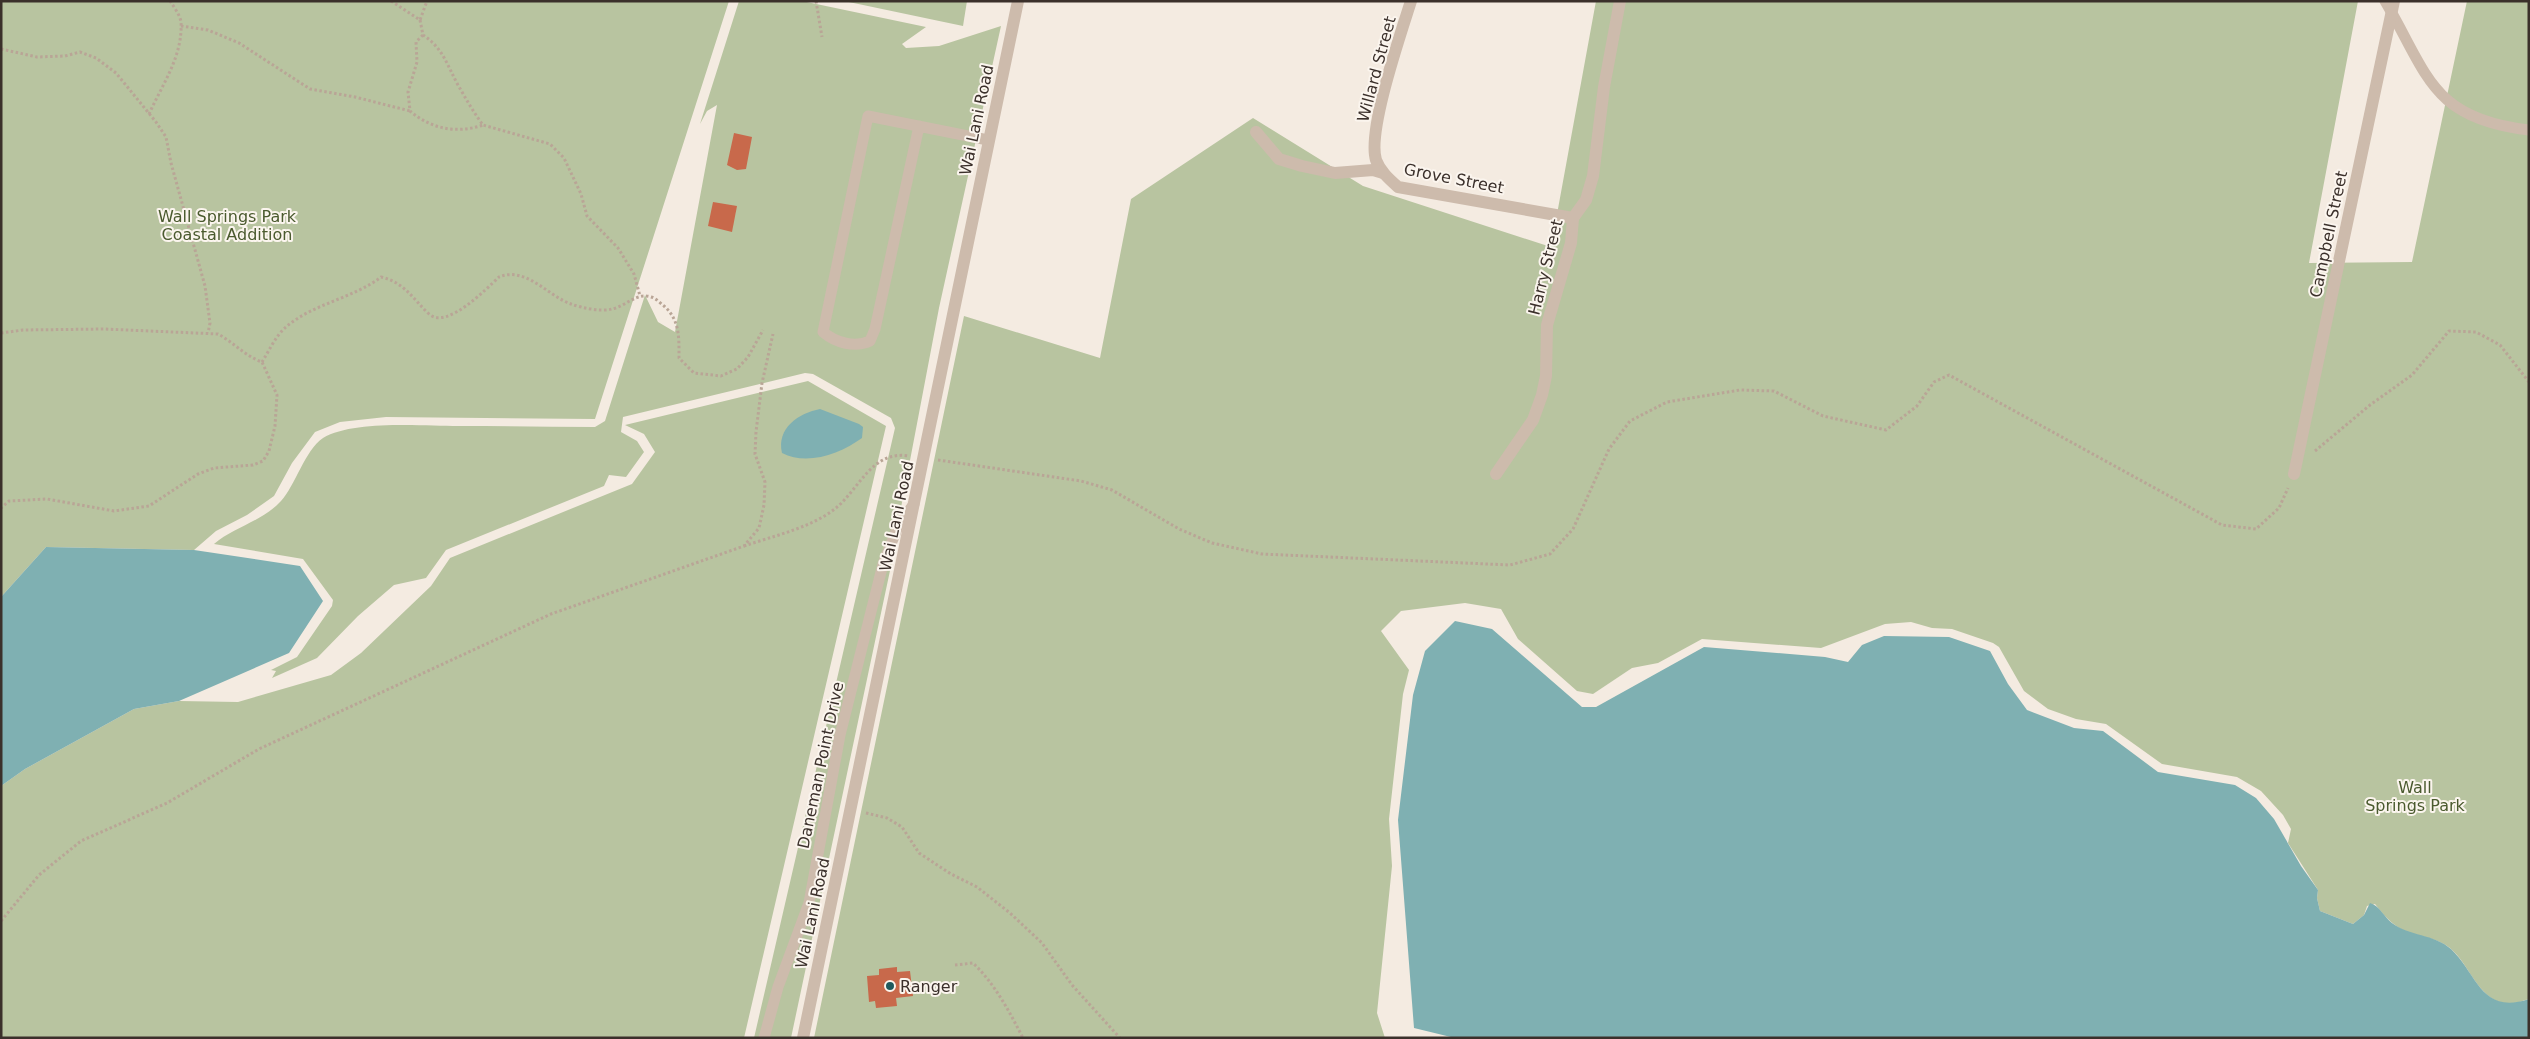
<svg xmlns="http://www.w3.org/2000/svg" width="2530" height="1039" viewBox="0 0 2530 1039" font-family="'DejaVu Sans',sans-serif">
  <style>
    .green { fill: #b8c4a0 }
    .water { fill: #7fb0b2 }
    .building { fill: #c8694b }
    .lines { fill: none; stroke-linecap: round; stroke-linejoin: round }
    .path { stroke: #b9a596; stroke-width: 3; stroke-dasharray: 2.5 2.5; stroke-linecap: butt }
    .lane { stroke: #cdbbac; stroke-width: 11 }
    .street { stroke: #cdbbac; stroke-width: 12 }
    .poi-dot { fill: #1f5a5e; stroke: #fbf5ee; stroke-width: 2 }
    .labels { text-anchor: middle; stroke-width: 4; stroke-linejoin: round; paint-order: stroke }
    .street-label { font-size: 16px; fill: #3b302b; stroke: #fbf5ee }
    .park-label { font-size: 16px; fill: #4a5a2e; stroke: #fbf5ee }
    .poi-label { font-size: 16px; fill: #3b302b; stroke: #fbf5ee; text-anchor: start }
  </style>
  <rect width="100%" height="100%" fill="#f4ebe1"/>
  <!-- green -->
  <g class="green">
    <polygon points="1,1 729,1 595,419 386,417 340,422 315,432 292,463 274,496 247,515 216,531 194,550 46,547 1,597"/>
    <path d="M739 1H802L926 27 902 44 906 48 939 46 1001 26 939 308 900 513 902 514 791 1038H754L895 428 891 418 813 374 805 373 623 417 621 432 637 441 644 452 626 477 609 475 604 486 446 550 426 578 394 585 358 616 317 658 272 678 276 671 271 670 297 657 332 606 333 600 303 559 214 544C234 527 263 521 281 501 295 486 305 450 323 438 353 420 423 426 458 426 504 426 550 427 595 427L605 421 645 295 658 322 675 332 717 105 707 111 700 124Z"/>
    <polygon points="844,1 967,1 963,26"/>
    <path d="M1596 1H2358L2309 263 2412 262 2467 1H2529V999C2519 1002 2509 1006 2499 1002 2475 992 2469 964 2450 948 2436 937 2418 937 2403 930 2391 924 2383 914 2375 904L2367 906 2364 915 2353 924 2320 911 2317 898 2318 890 2288 843 2291 829 2283 815 2261 791 2237 777 2162 764 2106 724 2076 719 2048 709 2024 691 1999 647 1993 643 1952 629 1932 628 1911 622 1885 624 1821 648 1702 639 1658 663 1632 668 1593 694 1577 691 1518 639 1501 609 1465 603 1401 611 1381 631 1409 670 1403 694 1389 819 1392 866 1377 1013 1385 1038H814L964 316 1100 358 1131 199 1253 118 1363 186 1551 247Z"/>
    <polygon points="808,381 886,426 744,1038 1,1038 1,786 25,769 134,709 179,701 238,702 331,675 361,653 431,586 450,558 632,484 655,452 644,434 625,425"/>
  </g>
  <!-- water -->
  <g class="water">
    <path d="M820 409 859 424 863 427 862 438C840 454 807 466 782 453 776 428 799 413 820 409Z"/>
    <polygon points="46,547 194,550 300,566 323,601 289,653 179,701 134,709 25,769 1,786 1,597"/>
    <path d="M1455 621 1492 629 1582 707H1596L1704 647 1825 657 1848 662 1862 645 1884 636 1949 637 1990 651 2008 684 2027 710 2074 728 2103 731 2158 772 2235 785 2256 798 2274 819 2301 866 2318 890 2317 898 2320 911 2353 924 2364 915 2370 903C2380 906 2384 917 2392 923 2409 936 2434 934 2451 949 2478 975 2481 1015 2529 999V1038H1455L1414 1028 1398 820 1413 695 1425 651Z"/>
  </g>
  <!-- building -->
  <g class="building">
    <polygon points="734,133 752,137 746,169 737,170 727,165"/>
    <polygon points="713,202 737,206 732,232 708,226"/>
    <polygon points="897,967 897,972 910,971 913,996 896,998 897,1006 876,1008 875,1001 869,1002 867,976 879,975 879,969"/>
  </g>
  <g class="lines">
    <!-- path -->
    <g class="path">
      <polyline points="391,1 420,20 427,1"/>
      <polyline points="816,1 822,37"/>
      <path d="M420 20 423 35C443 48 447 65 458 85 466 99 474 113 483 125L550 144 564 158 581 194 587 216 618 248 634 274 640 296"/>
      <polyline points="181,26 208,30 239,43 310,89 355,97 410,111"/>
      <path d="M423 35 416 42 417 62 408 92 410 111C431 129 457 134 483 125"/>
      <polyline points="1,49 37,57 65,56 80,52 96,58 116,73 156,122 166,137 171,163 205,286 210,323 208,333"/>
      <path d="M149 114C162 85 183 56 181 22 180 15 174 7 170 1"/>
      <path d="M1 333 23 330 104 329 218 334C233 342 245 356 262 362L277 395 275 426 269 451 263 461 253 465 214 468 198 474 149 506 114 511 47 499 9 501 1 508"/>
      <path d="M262 362C269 351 276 335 286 327 312 304 354 298 381 277 404 282 413 299 429 314 447 330 486 289 499 277 526 266 548 296 571 304 582 308 601 312 612 309 626 306 637 292 651 297 656 298 660 303 664 306 680 320 679 338 679 358L694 373 721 376 737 369 748 357 763 330"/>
      <polyline points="2315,451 2370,405 2412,375 2449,331 2476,332 2500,345 2529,382"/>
      <polyline points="938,460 1081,481 1112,490 1179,529 1212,543 1262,554 1510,565 1550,554 1573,529 1609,449 1630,421 1667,402 1740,390 1774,391 1823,416 1886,430 1917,406 1934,382 1949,375 2222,525 2256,529 2279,508 2288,488"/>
      <path d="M744 546C773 536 811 528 836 508 860 488 872 450 909 456"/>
      <polyline points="866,813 887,818 902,827 919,853 951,874 977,887 1010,913 1042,943 1072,985 1120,1038"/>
      <polyline points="1,921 39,875 81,841 167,803 259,749 551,614 744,546 759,528 764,505 765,482 755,454 756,432 762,383 773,334"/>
      <path d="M955 965 973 963C995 984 1009 1011 1023 1038"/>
    </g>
    <!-- lane -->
    <g class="lane">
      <path d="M2385 1C2428 74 2431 119 2529 130"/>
      <path d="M919 126 875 329 870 341C855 348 836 343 823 332L868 116 988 140"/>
      <polyline points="764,1038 778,987 809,903 840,735 883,564 899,524 914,504"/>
    </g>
    <!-- street -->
    <g class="street">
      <path d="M1411 1C1401 33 1367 131 1376 160 1380 171 1389 179 1398 187L1573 218"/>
      <polyline points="1256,132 1279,159 1302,166 1335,173 1373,170 1383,173"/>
      <polyline points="1496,474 1533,420 1542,395 1546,376 1547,325 1571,243 1573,218 1586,200 1593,176 1604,87 1620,1"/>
      <polyline points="2294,474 2394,1"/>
      <polyline points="803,1038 1018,1"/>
    </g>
  </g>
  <!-- markers -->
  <circle class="poi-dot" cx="890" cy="986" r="5"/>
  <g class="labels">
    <!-- street labels -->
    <g class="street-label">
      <text transform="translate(1376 69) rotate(-75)" y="6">Willard Street</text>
      <text transform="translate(976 120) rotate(-78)" y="6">Wai Lani Road</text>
      <text transform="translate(1454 178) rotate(11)" y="6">Grove Street</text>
      <text transform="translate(2328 234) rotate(-78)" y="6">Campbell Street</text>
      <text transform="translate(1545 267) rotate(-76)" y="6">Harry Street</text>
      <text transform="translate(896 516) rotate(-78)" y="6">Wai Lani Road</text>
      <text transform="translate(820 765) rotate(-78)" y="6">Daneman Point Drive</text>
      <text transform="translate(812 913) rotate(-78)" y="6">Wai Lani Road</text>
    </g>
    <!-- park labels -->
    <g class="park-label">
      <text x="227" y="222">Wall Springs Park<tspan x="227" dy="18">Coastal Addition</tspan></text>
      <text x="2415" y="793">Wall<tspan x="2415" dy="18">Springs Park</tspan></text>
    </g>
    <!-- poi labels -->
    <g class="poi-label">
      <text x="900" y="992">Ranger</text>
    </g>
  </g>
  <!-- border -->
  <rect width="2530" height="1039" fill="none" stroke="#3b302b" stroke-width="5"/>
</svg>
